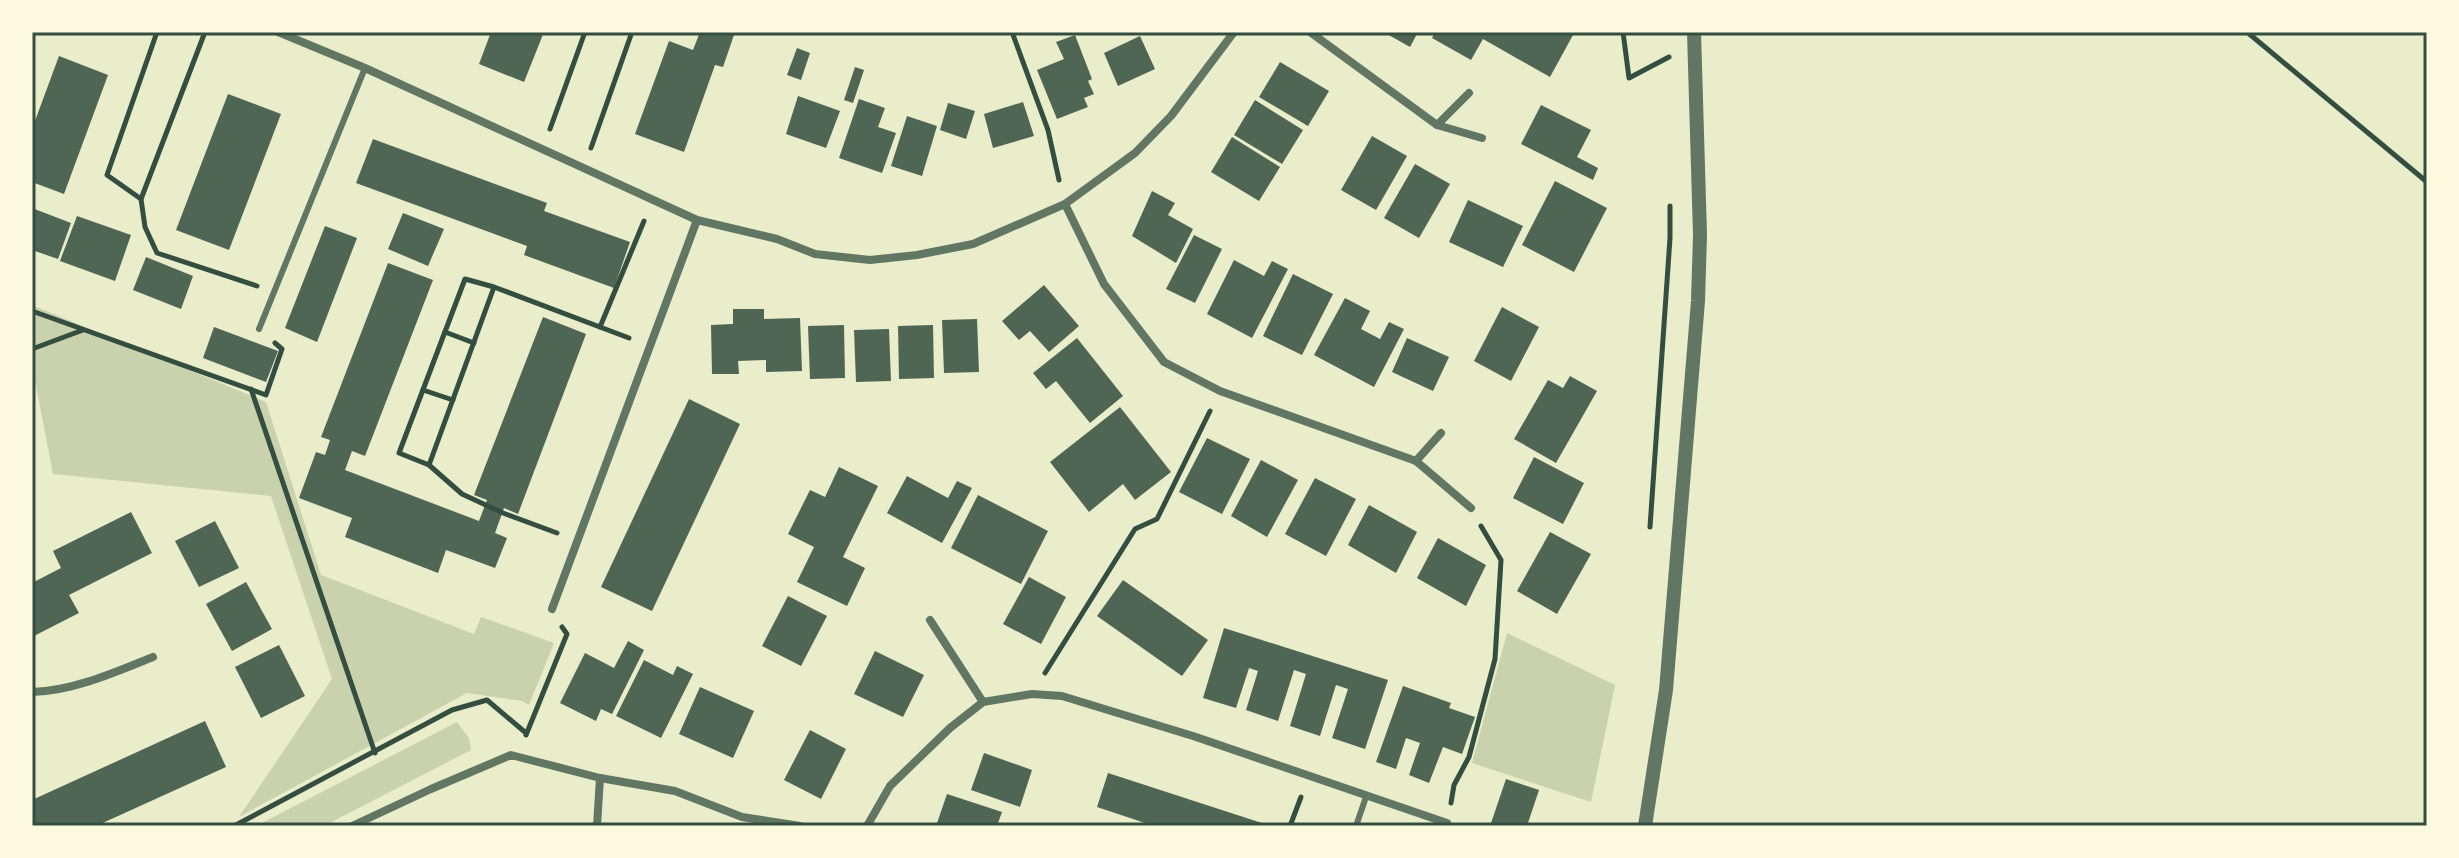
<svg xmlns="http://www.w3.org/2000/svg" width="2459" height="858" viewBox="0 0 2459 858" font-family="'Nunito Sans',sans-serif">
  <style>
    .green { fill: #cad2ad }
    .building { fill: #4f6655 }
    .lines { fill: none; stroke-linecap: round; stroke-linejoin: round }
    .path { stroke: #344e41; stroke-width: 5 }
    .service { stroke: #617663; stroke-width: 6 }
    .minor { stroke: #617663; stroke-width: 8 }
    .tertiary { stroke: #617663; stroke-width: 14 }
    .neatline { fill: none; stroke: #344e41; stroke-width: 3 }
  </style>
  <rect width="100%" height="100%" fill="#e9edc9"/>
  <!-- green -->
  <g class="green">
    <polygon points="32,305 266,402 321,575 474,634 481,617 554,643 529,705 522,701 467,693 239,817 332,679 271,496 53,474 32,365"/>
    <polygon points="1507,633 1615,685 1591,802 1472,763"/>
    <polygon points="457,722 469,738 471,750 324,826 256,826"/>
  </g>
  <!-- building -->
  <g class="building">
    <polygon points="491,32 544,32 524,82 479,64"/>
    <polygon points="700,32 735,32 723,67 715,65 684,152 635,134 669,41 693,50"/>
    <polygon points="1389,32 1418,32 1410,47 1387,34"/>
    <polygon points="1435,32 1568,32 1573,35 1550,77 1483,39 1471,60 1432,38"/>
    <polygon points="1075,35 1092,79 1088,81 1094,94 1084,98 1088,107 1057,119 1037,70 1064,59 1056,42"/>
    <polygon points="1140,36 1155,69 1118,86 1104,53"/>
    <polygon points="797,48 810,53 801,80 787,75"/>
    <polygon points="59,56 108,75 64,194 32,182 32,129"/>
    <polygon points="1280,62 1329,91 1308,126 1259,97"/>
    <polygon points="855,67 864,70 853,103 844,100"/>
    <polygon points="228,94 281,114 229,250 176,230"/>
    <polygon points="798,96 840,111 826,148 786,134"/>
    <polygon points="859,99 885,108 878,127 896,133 882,173 839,158"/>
    <polygon points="1255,100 1303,130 1282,164 1234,135"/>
    <polygon points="1023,102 1034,136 993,148 984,114"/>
    <polygon points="948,103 975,111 966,139 940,130"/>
    <polygon points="1541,105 1591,130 1577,157 1598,168 1593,180 1521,144"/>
    <polygon points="907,116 937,126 922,176 891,166"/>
    <polygon points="1372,136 1407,156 1376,210 1341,190"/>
    <polygon points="1232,137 1280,167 1259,201 1211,172"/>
    <polygon points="373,139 547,203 544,211 630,242 614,288 524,255 527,246 356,183"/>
    <polygon points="1415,164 1450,184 1419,238 1384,218"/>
    <polygon points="1555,181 1607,208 1574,272 1522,245"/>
    <polygon points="1152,191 1175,203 1168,215 1193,229 1176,263 1132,236"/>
    <polygon points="1468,200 1523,226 1503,267 1449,242"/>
    <polygon points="32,208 71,223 58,259 32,250"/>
    <polygon points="403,213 444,229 428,266 388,249"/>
    <polygon points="77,216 131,235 115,281 60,261"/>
    <polygon points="325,226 357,238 317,342 285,328"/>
    <polygon points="1194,235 1222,249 1195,303 1166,289"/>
    <polygon points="146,257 193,276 181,309 133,290"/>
    <polygon points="1234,260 1264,276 1272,261 1288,269 1252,338 1207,314"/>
    <polygon points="388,263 433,280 365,456 352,451 345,470 479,521 487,500 474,495 543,317 586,334 518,514 504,508 495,533 507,538 495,568 446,550 438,573 345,537 352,518 299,498 316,452 325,455 330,440 321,437"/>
    <polygon points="1293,274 1333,294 1302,355 1263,336"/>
    <polygon points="1044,285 1079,326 1049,352 1030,331 1019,340 1002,321"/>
    <polygon points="1345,298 1370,311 1361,329 1380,339 1389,322 1404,329 1374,387 1314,355"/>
    <polygon points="1502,307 1539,327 1511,381 1474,361"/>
    <polygon points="733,309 764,309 764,319 800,318 802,371 766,372 766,360 738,361 739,374 712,374 711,325 733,324"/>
    <polygon points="977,319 979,372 944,373 942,320"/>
    <polygon points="844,325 845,378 810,379 808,326"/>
    <polygon points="933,325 934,378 899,379 898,326"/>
    <polygon points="214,327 278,351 266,382 203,358"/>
    <polygon points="889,329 891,381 856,382 854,330"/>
    <polygon points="1077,338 1123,396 1090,423 1056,381 1046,389 1033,373"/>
    <polygon points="1407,338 1449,357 1433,391 1392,372"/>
    <polygon points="1570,376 1597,391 1556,463 1514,439 1548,380 1563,388"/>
    <polygon points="689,399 740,424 652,611 601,587"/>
    <polygon points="1120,407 1171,472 1135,500 1123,484 1089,512 1050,462"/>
    <polygon points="1207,438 1250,459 1222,514 1179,492"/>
    <polygon points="1534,457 1584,483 1563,524 1513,498"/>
    <polygon points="1261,460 1298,480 1267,537 1231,516"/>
    <polygon points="839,467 878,486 843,557 865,568 847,606 797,582 814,547 788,534 810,490 825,497"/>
    <polygon points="907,476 948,498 957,481 972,488 942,543 887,513"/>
    <polygon points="1315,478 1356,499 1326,556 1285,534"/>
    <polygon points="978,495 1048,531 1021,584 951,548"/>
    <polygon points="1369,505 1417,532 1396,573 1348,545"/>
    <polygon points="131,512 152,553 69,595 79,613 32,637 32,583 61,568 53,551"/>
    <polygon points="215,521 239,568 199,587 175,541"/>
    <polygon points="1550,532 1591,554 1557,614 1517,591"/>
    <polygon points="1438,538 1486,565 1466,606 1417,578"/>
    <polygon points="1029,577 1066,597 1041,644 1003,624"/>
    <polygon points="1123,580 1208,640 1182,676 1097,616"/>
    <polygon points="246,582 272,629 232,651 206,604"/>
    <polygon points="788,596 827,616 801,666 762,646"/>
    <polygon points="1224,628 1388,680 1365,749 1332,738 1348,689 1336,685 1320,736 1290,726 1306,674 1294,670 1278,721 1246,710 1258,671 1249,668 1236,708 1203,698"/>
    <polygon points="628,641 644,650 612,714 601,709 596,721 560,703 585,653 614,668"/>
    <polygon points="279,645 305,696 261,718 235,667"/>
    <polygon points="875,651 924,675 903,717 854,694"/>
    <polygon points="644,660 673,675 677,666 693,674 661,738 616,716"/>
    <polygon points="1403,686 1451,703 1449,708 1475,717 1462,754 1443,747 1429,783 1409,775 1420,743 1406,738 1396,769 1376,762"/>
    <polygon points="700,687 754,711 733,758 679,734"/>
    <polygon points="205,721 226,767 96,826 33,826 32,800"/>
    <polygon points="810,730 846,749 821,799 784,780"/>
    <polygon points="984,753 1032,770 1020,807 971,790"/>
    <polygon points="1108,773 1268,825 1268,826 1154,826 1097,807"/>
    <polygon points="1506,779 1539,790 1527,826 1490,826"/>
    <polygon points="947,794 1002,812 997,826 936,826"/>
  </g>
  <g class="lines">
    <!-- path -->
    <g class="path">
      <polyline points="157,32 107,175 141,199 145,227 157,253 257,286"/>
      <polyline points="1012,32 1048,130 1059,180"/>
      <polyline points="1623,32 1629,78 1669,57"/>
      <polyline points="2247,32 2427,182"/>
      <polyline points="550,129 585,32"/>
      <polyline points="591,148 632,32"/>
      <polyline points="141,199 205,32"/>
      <polyline points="494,287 429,465 399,453 465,279 494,287 629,338"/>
      <polyline points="32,311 266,395 282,349 275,343"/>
      <polyline points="600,327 644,221"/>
      <polyline points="445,332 474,343"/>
      <polyline points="32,349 83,330"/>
      <polyline points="251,389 375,753"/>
      <polyline points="423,390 453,400"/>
      <polyline points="429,465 462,494 503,513 557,533"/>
      <polyline points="1650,527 1670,238 1670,206"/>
      <polyline points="1045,673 1135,529 1157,519 1210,411"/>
      <polyline points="526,735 567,634 562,627"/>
      <polyline points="1451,803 1454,785 1469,757 1495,659 1501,560 1481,526"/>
      <polyline points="234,826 452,710 487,700 526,733"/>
      <polyline points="1290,826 1301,797"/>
    </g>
    <!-- service -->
    <g class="service">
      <polyline points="259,329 365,68"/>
      <polyline points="1356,826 1366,797"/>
    </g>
    <!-- minor -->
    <g class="minor">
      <polyline points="278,32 365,68 697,220 777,239 815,254 870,260 917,255 973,244 1065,204 1135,153 1171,116 1234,32"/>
      <polyline points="1310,32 1437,125 1482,138"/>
      <polyline points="1437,125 1469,93"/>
      <polyline points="1065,204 1104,284 1164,362 1220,391 1416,461 1471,508"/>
      <polyline points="1416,461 1441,433"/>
      <polyline points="552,609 697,220"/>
      <polyline points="930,620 983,702"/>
      <path d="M32 692C73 691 116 672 153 657"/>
      <polyline points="352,826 431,789 511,755 600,778 675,791 742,817 800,826"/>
      <polyline points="597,826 600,778"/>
      <polyline points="867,826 890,786 950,728 983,702 1032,694 1062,696 1193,736 1447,823"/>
    </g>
    <!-- tertiary -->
    <polyline class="tertiary" points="1645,826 1666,690 1698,301 1700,235 1694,32"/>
  </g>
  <!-- border -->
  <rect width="2459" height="858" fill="none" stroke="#fefae0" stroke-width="68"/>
  <rect x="34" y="34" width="2391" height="790" class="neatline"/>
</svg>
